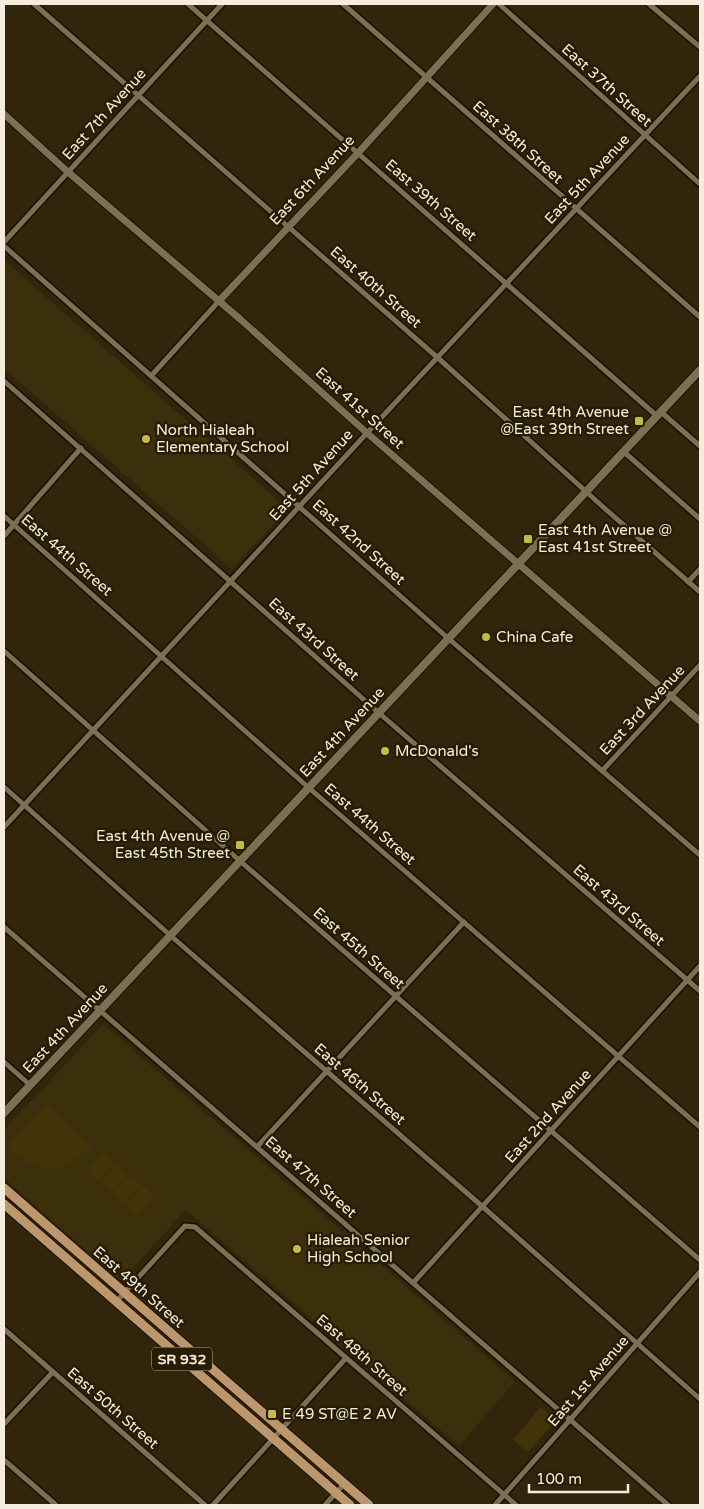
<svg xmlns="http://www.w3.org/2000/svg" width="704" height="1509" viewBox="0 0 704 1509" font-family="'Varela Round',sans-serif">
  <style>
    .built { fill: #3c2f0b }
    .green { fill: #423309 }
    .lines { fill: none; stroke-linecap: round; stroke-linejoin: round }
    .minor-casing { stroke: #190f00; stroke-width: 8 }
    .tertiary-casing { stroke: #190f00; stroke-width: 9 }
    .secondary-casing { stroke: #190f00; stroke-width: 10 }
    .primary-casing { stroke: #190f00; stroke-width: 11 }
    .minor { stroke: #7c7053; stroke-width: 5 }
    .tertiary { stroke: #7c7053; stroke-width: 7 }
    .secondary { stroke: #7c7053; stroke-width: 8 }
    .primary { stroke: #bc976c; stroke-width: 9 }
    .poi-dot { fill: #c6bc3c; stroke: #271d02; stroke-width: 2 }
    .labels { text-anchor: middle; stroke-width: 5; stroke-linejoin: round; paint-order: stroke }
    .shield { fill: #271d02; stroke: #b7af9d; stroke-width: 1 }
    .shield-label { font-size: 14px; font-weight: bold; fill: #f5eedf }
    .street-label { font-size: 15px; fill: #f5eedf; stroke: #271d02 }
    .poi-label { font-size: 15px; fill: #f5eedf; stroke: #271d02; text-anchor: start }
  </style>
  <rect width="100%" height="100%" fill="#31260b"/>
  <!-- built -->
  <g class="built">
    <polygon points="4,260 288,509 232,569 4,368"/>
    <polygon points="103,1024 515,1381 459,1446 186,1210 124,1278 115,1276 4,1178 4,1130"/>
  </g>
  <!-- green -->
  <g class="green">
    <path d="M46 1102 49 1108 92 1146C54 1177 47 1176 7 1148L44 1108Z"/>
    <polygon points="104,1153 115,1163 99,1182 87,1172"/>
    <polygon points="117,1164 128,1174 112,1193 100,1183"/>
    <polygon points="130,1175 141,1185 124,1204 113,1194"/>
    <polygon points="143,1186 154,1196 137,1216 126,1206"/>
    <polygon points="541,1407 556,1420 528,1452 513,1440"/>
  </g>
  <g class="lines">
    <!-- minor casing -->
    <g class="minor-casing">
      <g id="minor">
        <polyline points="34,4 438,358 602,506 700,592"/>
        <polyline points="188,4 657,416"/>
        <polyline points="343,4 700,317"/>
        <polyline points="499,4 700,184"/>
        <polyline points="649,4 700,47"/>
        <polyline points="4,242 222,4"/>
        <polyline points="4,246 449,639 700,855"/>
        <polyline points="151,376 219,301"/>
        <polyline points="4,381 379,713 700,991"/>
        <polyline points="661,412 700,446"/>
        <polyline points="624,452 700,519"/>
        <polyline points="4,516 309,788 700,1127"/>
        <polyline points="4,536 81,448"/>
        <polyline points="688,582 700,569"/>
        <polyline points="4,651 240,861 700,1260"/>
        <polyline points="602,771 700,665"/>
        <polyline points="4,787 171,936 483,1207 700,1399"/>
        <polyline points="4,827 367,433 700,76"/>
        <polyline points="4,927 668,1505"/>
        <polyline points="4,1062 30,1085"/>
        <polyline points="257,1147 464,922"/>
        <polyline points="413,1283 700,966"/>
        <polyline points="116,1302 185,1226 195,1227 516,1505"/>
        <polyline points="4,1329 205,1505"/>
        <polyline points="4,1424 53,1372"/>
        <polyline points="4,1460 56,1505"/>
        <polyline points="213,1505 346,1358"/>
        <polyline points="325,1505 344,1484"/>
        <polyline points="495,1505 700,1272"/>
      </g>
    </g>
    <!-- tertiary casing -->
    <g class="tertiary-casing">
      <g id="tertiary">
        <polyline points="4,114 68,172 240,319 367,433 700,721"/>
        <polyline points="219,301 358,153 493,4"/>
      </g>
    </g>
    <!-- secondary casing -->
    <g class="secondary-casing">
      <polyline id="secondary" points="4,1113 700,370"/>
    </g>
    <!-- primary casing -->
    <g class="primary-casing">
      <g id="primary">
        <polyline points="4,1188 369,1505"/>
        <polyline points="4,1204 350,1505"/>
      </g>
    </g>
    <!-- minor -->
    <use href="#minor" class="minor"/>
    <!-- tertiary -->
    <use href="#tertiary" class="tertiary"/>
    <!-- secondary -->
    <use href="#secondary" class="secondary"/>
    <!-- primary -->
    <use href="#primary" class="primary"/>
  </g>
  <!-- markers -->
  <g class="poi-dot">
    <rect x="634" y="416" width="10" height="10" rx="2.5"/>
    <circle cx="146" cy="439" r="5"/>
    <rect x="523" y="534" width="10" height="10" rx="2.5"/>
    <circle cx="486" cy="637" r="5"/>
    <circle cx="385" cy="751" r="5"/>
    <rect x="235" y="840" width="10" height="10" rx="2.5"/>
    <circle cx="297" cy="1249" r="5"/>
    <rect x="267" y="1409" width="10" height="10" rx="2.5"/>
  </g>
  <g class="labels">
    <!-- shield labels -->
    <rect class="shield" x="152" y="1347.5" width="60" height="23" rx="4"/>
    <g class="shield-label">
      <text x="182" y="1364">SR 932</text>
    </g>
    <!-- street labels -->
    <g class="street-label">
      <text transform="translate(607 85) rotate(42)" y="5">East 37th Street</text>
      <text transform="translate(104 114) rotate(-48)" y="5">East 7th Avenue</text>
      <text transform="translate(518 142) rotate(42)" y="5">East 38th Street</text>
      <text transform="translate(587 179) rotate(-47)" y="5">East 5th Avenue</text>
      <text transform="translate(312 180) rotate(-47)" y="5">East 6th Avenue</text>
      <text transform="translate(431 200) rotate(41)" y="5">East 39th Street</text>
      <text transform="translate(376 287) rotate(41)" y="5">East 40th Street</text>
      <text transform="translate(360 408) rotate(42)" y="5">East 41st Street</text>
      <text transform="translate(311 475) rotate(-48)" y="5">East 5th Avenue</text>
      <text transform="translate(359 542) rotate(42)" y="5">East 42nd Street</text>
      <text transform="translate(67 555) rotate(41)" y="5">East 44th Street</text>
      <text transform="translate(314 639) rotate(42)" y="5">East 43rd Street</text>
      <text transform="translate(642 710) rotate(-47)" y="5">East 3rd Avenue</text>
      <text transform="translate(342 732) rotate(-47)" y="5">East 4th Avenue</text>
      <text transform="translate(370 824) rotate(41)" y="5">East 44th Street</text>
      <text transform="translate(619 905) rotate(41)" y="5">East 43rd Street</text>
      <text transform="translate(359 948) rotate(41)" y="5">East 45th Street</text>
      <text transform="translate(65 1028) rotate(-47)" y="5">East 4th Avenue</text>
      <text transform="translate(360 1084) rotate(41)" y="5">East 46th Street</text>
      <text transform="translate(548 1116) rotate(-48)" y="5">East 2nd Avenue</text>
      <text transform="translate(311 1177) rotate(41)" y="5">East 47th Street</text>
      <text transform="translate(139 1287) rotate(41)" y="5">East 49th Street</text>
      <text transform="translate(362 1355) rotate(41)" y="5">East 48th Street</text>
      <text transform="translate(588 1381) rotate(-49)" y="5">East 1st Avenue</text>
      <text transform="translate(113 1408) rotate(41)" y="5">East 50th Street</text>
    </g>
    <!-- poi labels -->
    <g class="poi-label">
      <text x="629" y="417" text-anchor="end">East 4th Avenue<tspan x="629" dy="17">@East 39th Street</tspan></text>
      <text x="156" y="435">North Hialeah<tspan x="156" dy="17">Elementary School</tspan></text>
      <text x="538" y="535">East 4th Avenue @<tspan x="538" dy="17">East 41st Street</tspan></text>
      <text x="496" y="642">China Cafe</text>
      <text x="395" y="756">McDonald's</text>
      <text x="230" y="841" text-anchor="end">East 4th Avenue @<tspan x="230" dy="17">East 45th Street</tspan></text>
      <text x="307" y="1245">Hialeah Senior<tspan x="307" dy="17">High School</tspan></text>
      <text x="282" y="1419">E 49 ST@E 2 AV</text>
    </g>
  </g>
  <!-- border -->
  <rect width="704" height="1509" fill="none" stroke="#f5eedf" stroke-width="10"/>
  <!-- scale -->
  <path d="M529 1484v8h99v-8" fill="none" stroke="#f5eedf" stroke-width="2.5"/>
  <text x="536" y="1484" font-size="15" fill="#f5eedf" stroke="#271d02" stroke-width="4" paint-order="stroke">100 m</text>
</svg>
